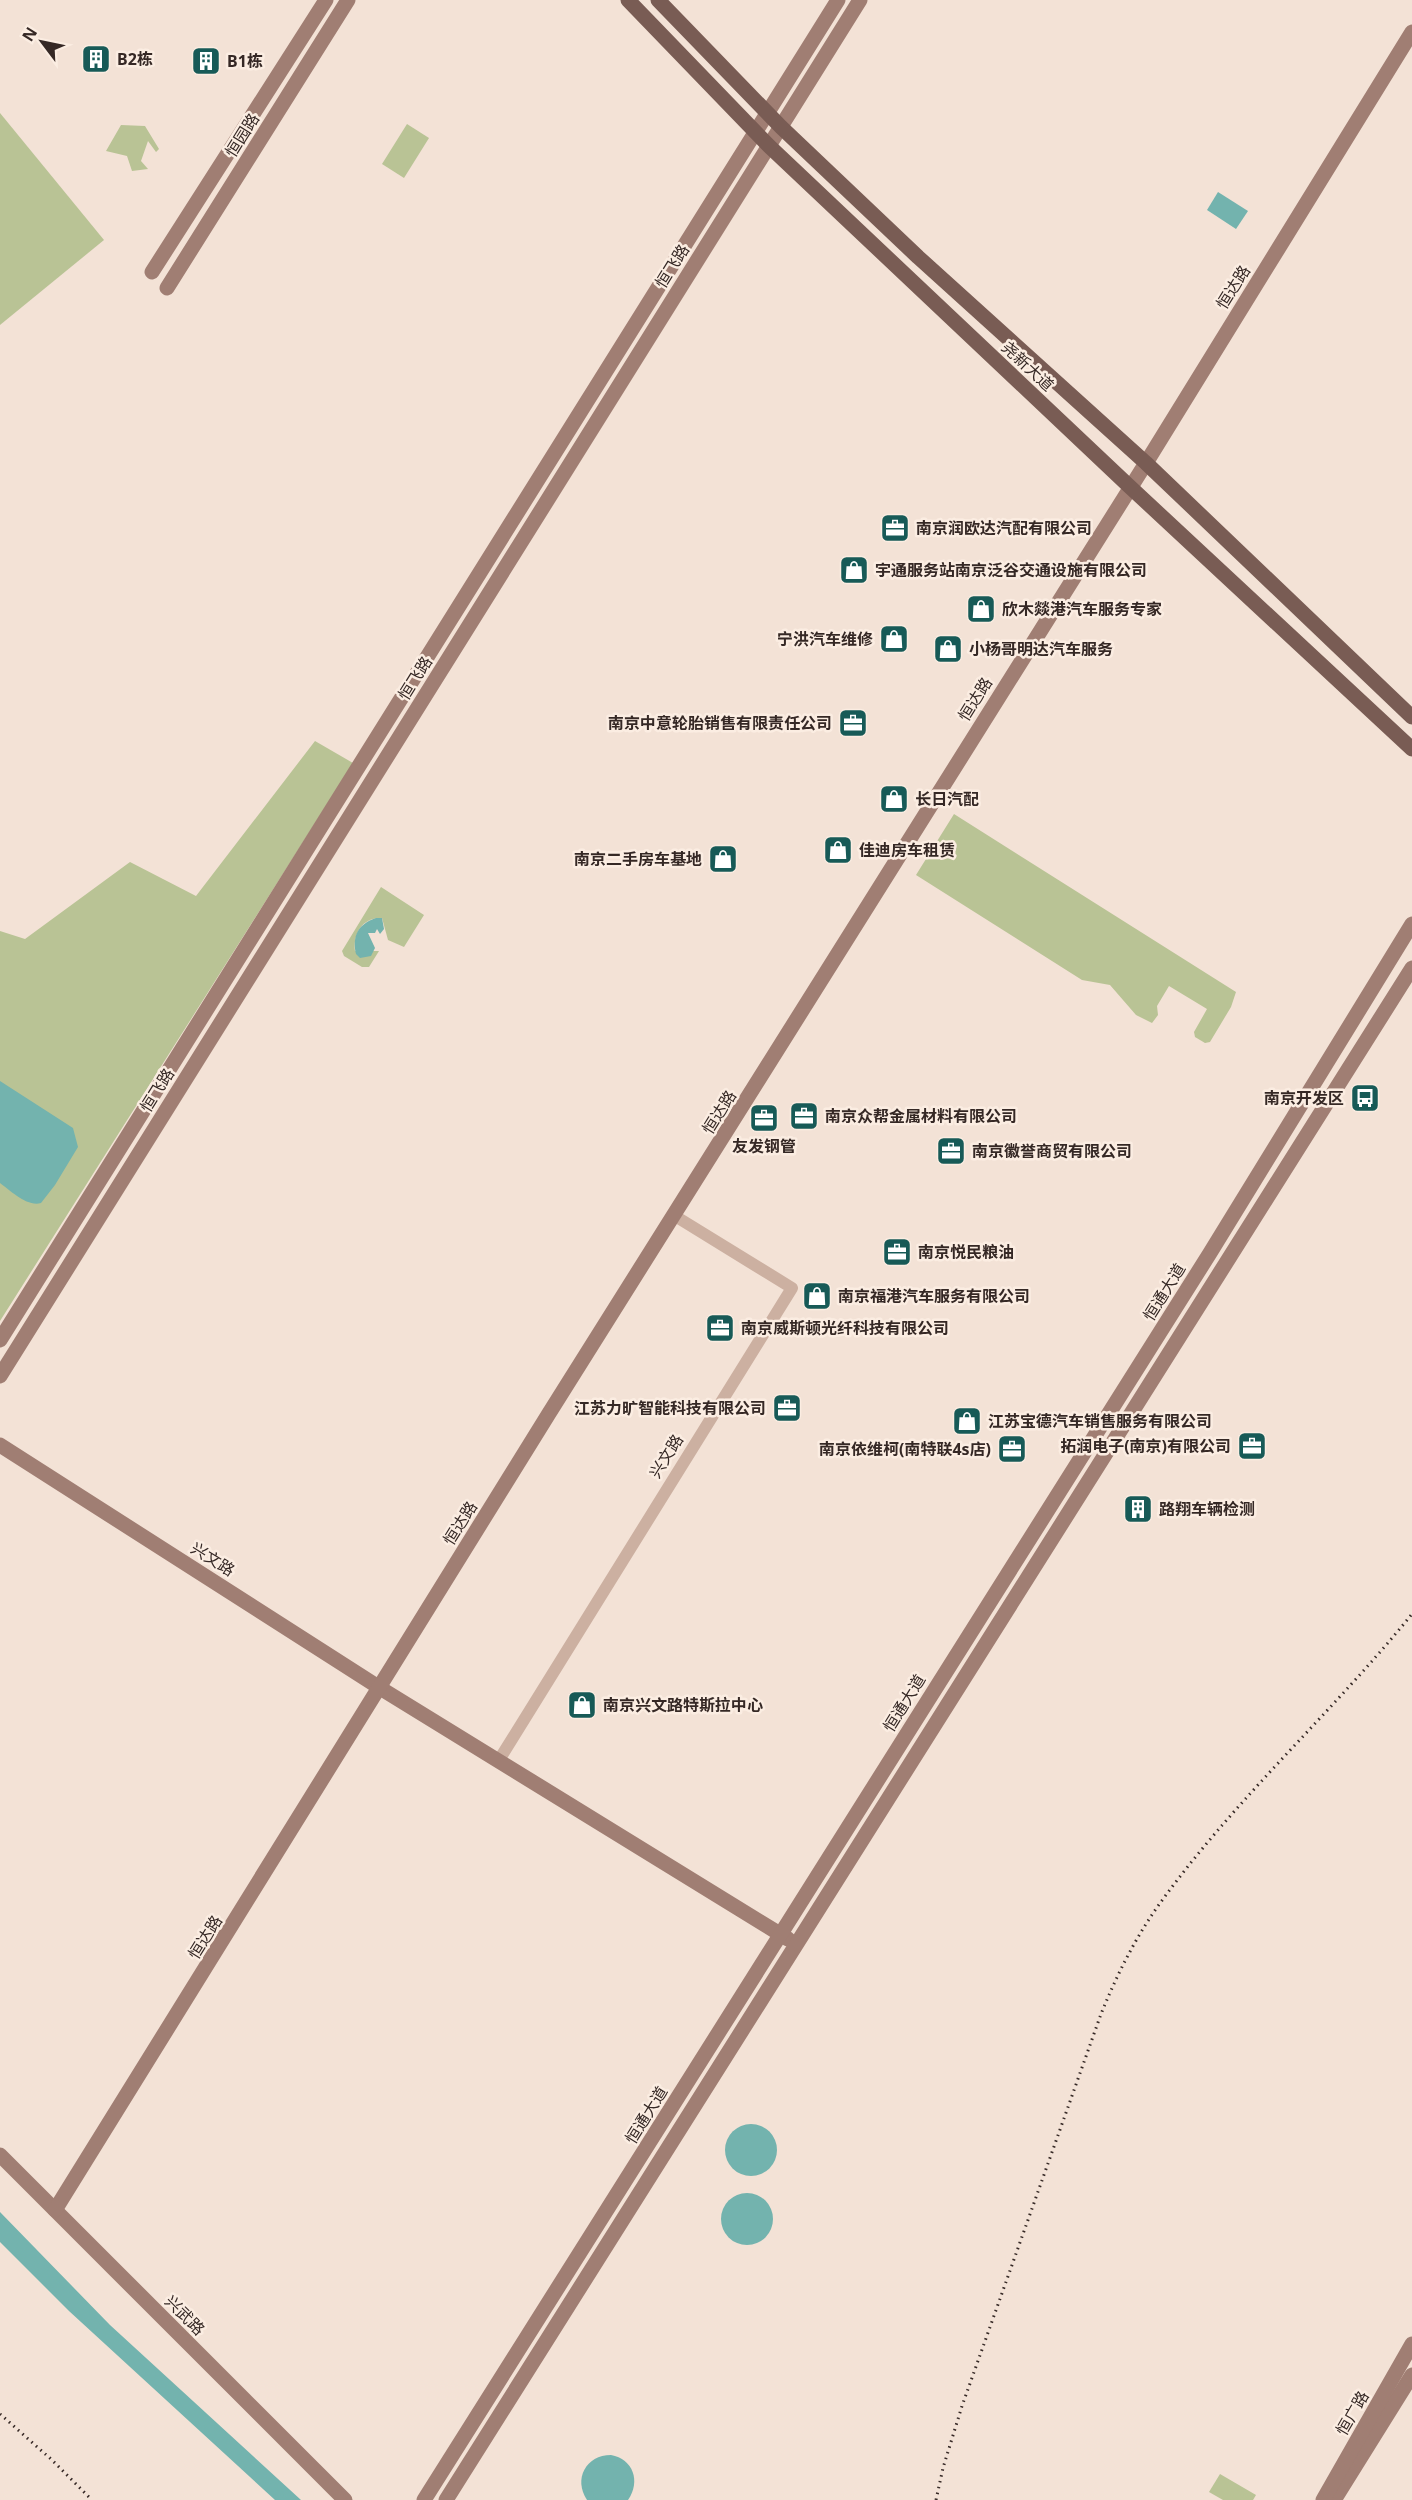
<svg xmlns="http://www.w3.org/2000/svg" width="1412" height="2500" viewBox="0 0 1412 2500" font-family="'Noto Sans','Noto Sans SC',sans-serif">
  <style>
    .green { fill: #b9c395 }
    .water { fill: #73b3ae }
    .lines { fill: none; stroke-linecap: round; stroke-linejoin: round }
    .street { stroke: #ccb0a1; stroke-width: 12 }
    .secondary { stroke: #a07e73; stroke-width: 15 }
    .primary { stroke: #795c54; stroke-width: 15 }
    .rail { stroke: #352825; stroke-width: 3; stroke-dasharray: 1.5 4.5; stroke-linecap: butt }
    .labels { text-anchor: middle; stroke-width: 5; stroke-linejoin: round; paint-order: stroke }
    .poi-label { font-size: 16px; font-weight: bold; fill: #352825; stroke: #fbede2; text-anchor: start }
    .street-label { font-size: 16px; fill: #352825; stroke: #fbede2 }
  </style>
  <rect width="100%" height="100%" fill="#f3e2d6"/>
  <!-- green -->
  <g class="green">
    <polygon points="0,113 104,240 0,325"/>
    <polygon points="407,124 429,138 404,178 382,164"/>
    <polygon points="121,125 145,126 159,149 156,152 148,141 141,161 148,169 132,171 127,156 106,151"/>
    <polygon points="315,741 353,763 0,1321 0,931 25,939 130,862 196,896"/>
    <polygon points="954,814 1236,992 1231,1007 1210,1042 1205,1043 1195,1037 1194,1032 1207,1009 1169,986 1157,1006 1158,1015 1152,1023 1136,1015 1110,985 1082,980 916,875"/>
    <path d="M381 887 424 915 404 947 388 940 382 918C363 917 353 933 355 951H379L369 967H362L344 956 342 951Z"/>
    <polygon points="1220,2474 1256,2495 1253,2500 1223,2500 1209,2492"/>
  </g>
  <!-- water -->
  <g class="water">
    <polygon points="1218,192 1248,211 1236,229 1207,210"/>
    <path d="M376 918H382L384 929 380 934 377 929 375 933H368L375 948 371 956 360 958 356 954C352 936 358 924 376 918Z"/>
    <path d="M0 1081 73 1128 78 1147 55 1185 41 1203C27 1207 11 1191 0 1183Z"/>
    <circle cx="751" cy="2150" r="26"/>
    <circle cx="747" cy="2219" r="26"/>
    <polygon points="0,2212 110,2325 301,2500 275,2500 69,2311 0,2242"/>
    <path d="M611 2455C633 2459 641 2481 628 2500H587C573 2479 586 2455 611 2455Z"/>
  </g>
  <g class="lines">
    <!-- street -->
    <polyline class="street" points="499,1760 792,1288 675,1216"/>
    <!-- secondary -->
    <g class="secondary">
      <polyline points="152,272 326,0"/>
      <polyline points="167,288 348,0"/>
      <polyline points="0,1340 838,0"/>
      <polyline points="0,1376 860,0"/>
      <polyline points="0,1445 380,1688 788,1939"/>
      <polyline points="0,2155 345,2500"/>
      <polyline points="55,2210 548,1415 1146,463 1412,32"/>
      <polyline points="1336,2497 1412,2375"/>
      <polyline points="424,2500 1210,1253 1412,924"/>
      <polyline points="446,2500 1412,968"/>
      <polyline points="1323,2500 1412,2344"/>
    </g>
    <!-- primary -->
    <g class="primary">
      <polyline points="628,0 769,146 1129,486 1412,749"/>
      <polyline points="658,0 781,127 918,257 1146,463 1412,717"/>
    </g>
    <!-- rail -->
    <g class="rail">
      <polyline points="0,2414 52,2460 92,2500"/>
      <path d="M936 2500 943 2468 962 2406 1101 2014C1116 1977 1134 1940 1158 1906 1233 1801 1331 1714 1412 1614"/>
    </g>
  </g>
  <!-- icons -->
  <defs>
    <g id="building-square" transform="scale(1.5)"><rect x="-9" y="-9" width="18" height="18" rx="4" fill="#175a57" stroke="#fbede2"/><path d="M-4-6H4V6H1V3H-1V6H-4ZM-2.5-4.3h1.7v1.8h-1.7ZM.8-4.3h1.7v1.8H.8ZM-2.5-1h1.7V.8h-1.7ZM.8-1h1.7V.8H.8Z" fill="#fff"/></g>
    <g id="office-square" transform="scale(1.5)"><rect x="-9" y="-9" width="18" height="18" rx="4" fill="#175a57" stroke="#fbede2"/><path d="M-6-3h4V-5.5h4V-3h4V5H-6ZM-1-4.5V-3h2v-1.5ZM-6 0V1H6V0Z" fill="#fff"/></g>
    <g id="shop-square" transform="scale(1.5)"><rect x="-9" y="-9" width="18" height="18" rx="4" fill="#175a57" stroke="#fbede2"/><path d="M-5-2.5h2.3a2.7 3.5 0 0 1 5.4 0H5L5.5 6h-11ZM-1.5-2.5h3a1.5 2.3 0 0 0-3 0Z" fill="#fff"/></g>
    <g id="bus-square" transform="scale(1.5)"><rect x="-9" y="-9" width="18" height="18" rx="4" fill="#175a57" stroke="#fbede2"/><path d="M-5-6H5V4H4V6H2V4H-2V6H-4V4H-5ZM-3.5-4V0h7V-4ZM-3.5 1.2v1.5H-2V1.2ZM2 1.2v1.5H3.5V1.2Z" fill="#fff"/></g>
  </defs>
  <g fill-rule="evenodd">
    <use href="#building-square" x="96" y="59"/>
    <use href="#building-square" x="206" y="61"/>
    <use href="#office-square" x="895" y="528"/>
    <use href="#shop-square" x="854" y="570"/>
    <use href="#shop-square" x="981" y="609"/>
    <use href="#shop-square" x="894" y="639"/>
    <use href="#shop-square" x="948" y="649"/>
    <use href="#office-square" x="853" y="723"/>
    <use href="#shop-square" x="894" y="799"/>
    <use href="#shop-square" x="838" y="850"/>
    <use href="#shop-square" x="723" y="859"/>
    <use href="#bus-square" x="1365" y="1098"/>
    <use href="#office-square" x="804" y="1116"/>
    <use href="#office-square" x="764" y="1118"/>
    <use href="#office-square" x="951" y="1151"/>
    <use href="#office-square" x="897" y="1252"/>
    <use href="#shop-square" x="817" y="1296"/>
    <use href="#office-square" x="720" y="1328"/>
    <use href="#office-square" x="787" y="1408"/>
    <use href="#shop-square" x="967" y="1421"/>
    <use href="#office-square" x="1252" y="1446"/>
    <use href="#office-square" x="1012" y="1449"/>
    <use href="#building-square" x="1138" y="1509"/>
    <use href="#shop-square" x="582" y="1705"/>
  </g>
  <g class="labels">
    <!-- poi labels -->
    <g class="poi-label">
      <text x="117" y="65">B2栋</text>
      <text x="227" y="67">B1栋</text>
      <text x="916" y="534">南京润欧达汽配有限公司</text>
      <text x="875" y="576">宇通服务站南京泛谷交通设施有限公司</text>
      <text x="1002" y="615">欣木燚港汽车服务专家</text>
      <text x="873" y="645" text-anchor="end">宁洪汽车维修</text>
      <text x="969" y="655">小杨哥明达汽车服务</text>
      <text x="832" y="729" text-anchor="end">南京中意轮胎销售有限责任公司</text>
      <text x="915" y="805">长日汽配</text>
      <text x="859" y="856">佳迪房车租赁</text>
      <text x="702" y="865" text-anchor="end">南京二手房车基地</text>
      <text x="1344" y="1104" text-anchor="end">南京开发区</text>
      <text x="825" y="1122">南京众帮金属材料有限公司</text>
      <text x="764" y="1152" text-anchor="middle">友发钢管</text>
      <text x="972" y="1157">南京徽誉商贸有限公司</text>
      <text x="918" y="1258">南京悦民粮油</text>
      <text x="838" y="1302">南京福港汽车服务有限公司</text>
      <text x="741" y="1334">南京威斯顿光纤科技有限公司</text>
      <text x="766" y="1414" text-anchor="end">江苏力旷智能科技有限公司</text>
      <text x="988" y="1427">江苏宝德汽车销售服务有限公司</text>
      <text x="1231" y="1452" text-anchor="end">拓润电子(南京)有限公司</text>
      <text x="991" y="1455" text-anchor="end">南京依维柯(南特联4s店)</text>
      <text x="1159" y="1515">路翔车辆检测</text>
      <text x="603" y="1711">南京兴文路特斯拉中心</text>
    </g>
    <!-- street labels -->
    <g class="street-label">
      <text transform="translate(242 135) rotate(-58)" y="6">恒园路</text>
      <text transform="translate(672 266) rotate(-58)" y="6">恒飞路</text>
      <text transform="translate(1233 287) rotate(-58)" y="6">恒达路</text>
      <text transform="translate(1028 366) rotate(43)" y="6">尧新大道</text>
      <text transform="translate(415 678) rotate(-58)" y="6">恒飞路</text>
      <text transform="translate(975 699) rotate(-58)" y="6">恒达路</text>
      <text transform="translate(157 1090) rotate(-58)" y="6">恒飞路</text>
      <text transform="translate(719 1112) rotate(-58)" y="6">恒达路</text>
      <text transform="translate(1164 1292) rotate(-58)" y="6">恒通大道</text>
      <text transform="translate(666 1456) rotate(-58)" y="6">兴文路</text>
      <text transform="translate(460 1523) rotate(-58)" y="6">恒达路</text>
      <text transform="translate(213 1559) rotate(32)" y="6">兴文路</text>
      <text transform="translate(904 1703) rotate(-58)" y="6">恒通大道</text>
      <text transform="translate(205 1937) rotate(-58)" y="6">恒达路</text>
      <text transform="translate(646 2115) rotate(-58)" y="6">恒通大道</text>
      <text transform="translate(185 2315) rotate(45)" y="6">兴武路</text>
      <text transform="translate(1352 2413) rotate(-60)" y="6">恒广路</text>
    </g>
  </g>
  <!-- north arrow -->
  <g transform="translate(42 42) rotate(302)" stroke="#fbede2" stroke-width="4.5" paint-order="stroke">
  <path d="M0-4.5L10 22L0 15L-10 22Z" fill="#352825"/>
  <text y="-9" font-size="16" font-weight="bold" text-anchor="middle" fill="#352825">N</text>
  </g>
</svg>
